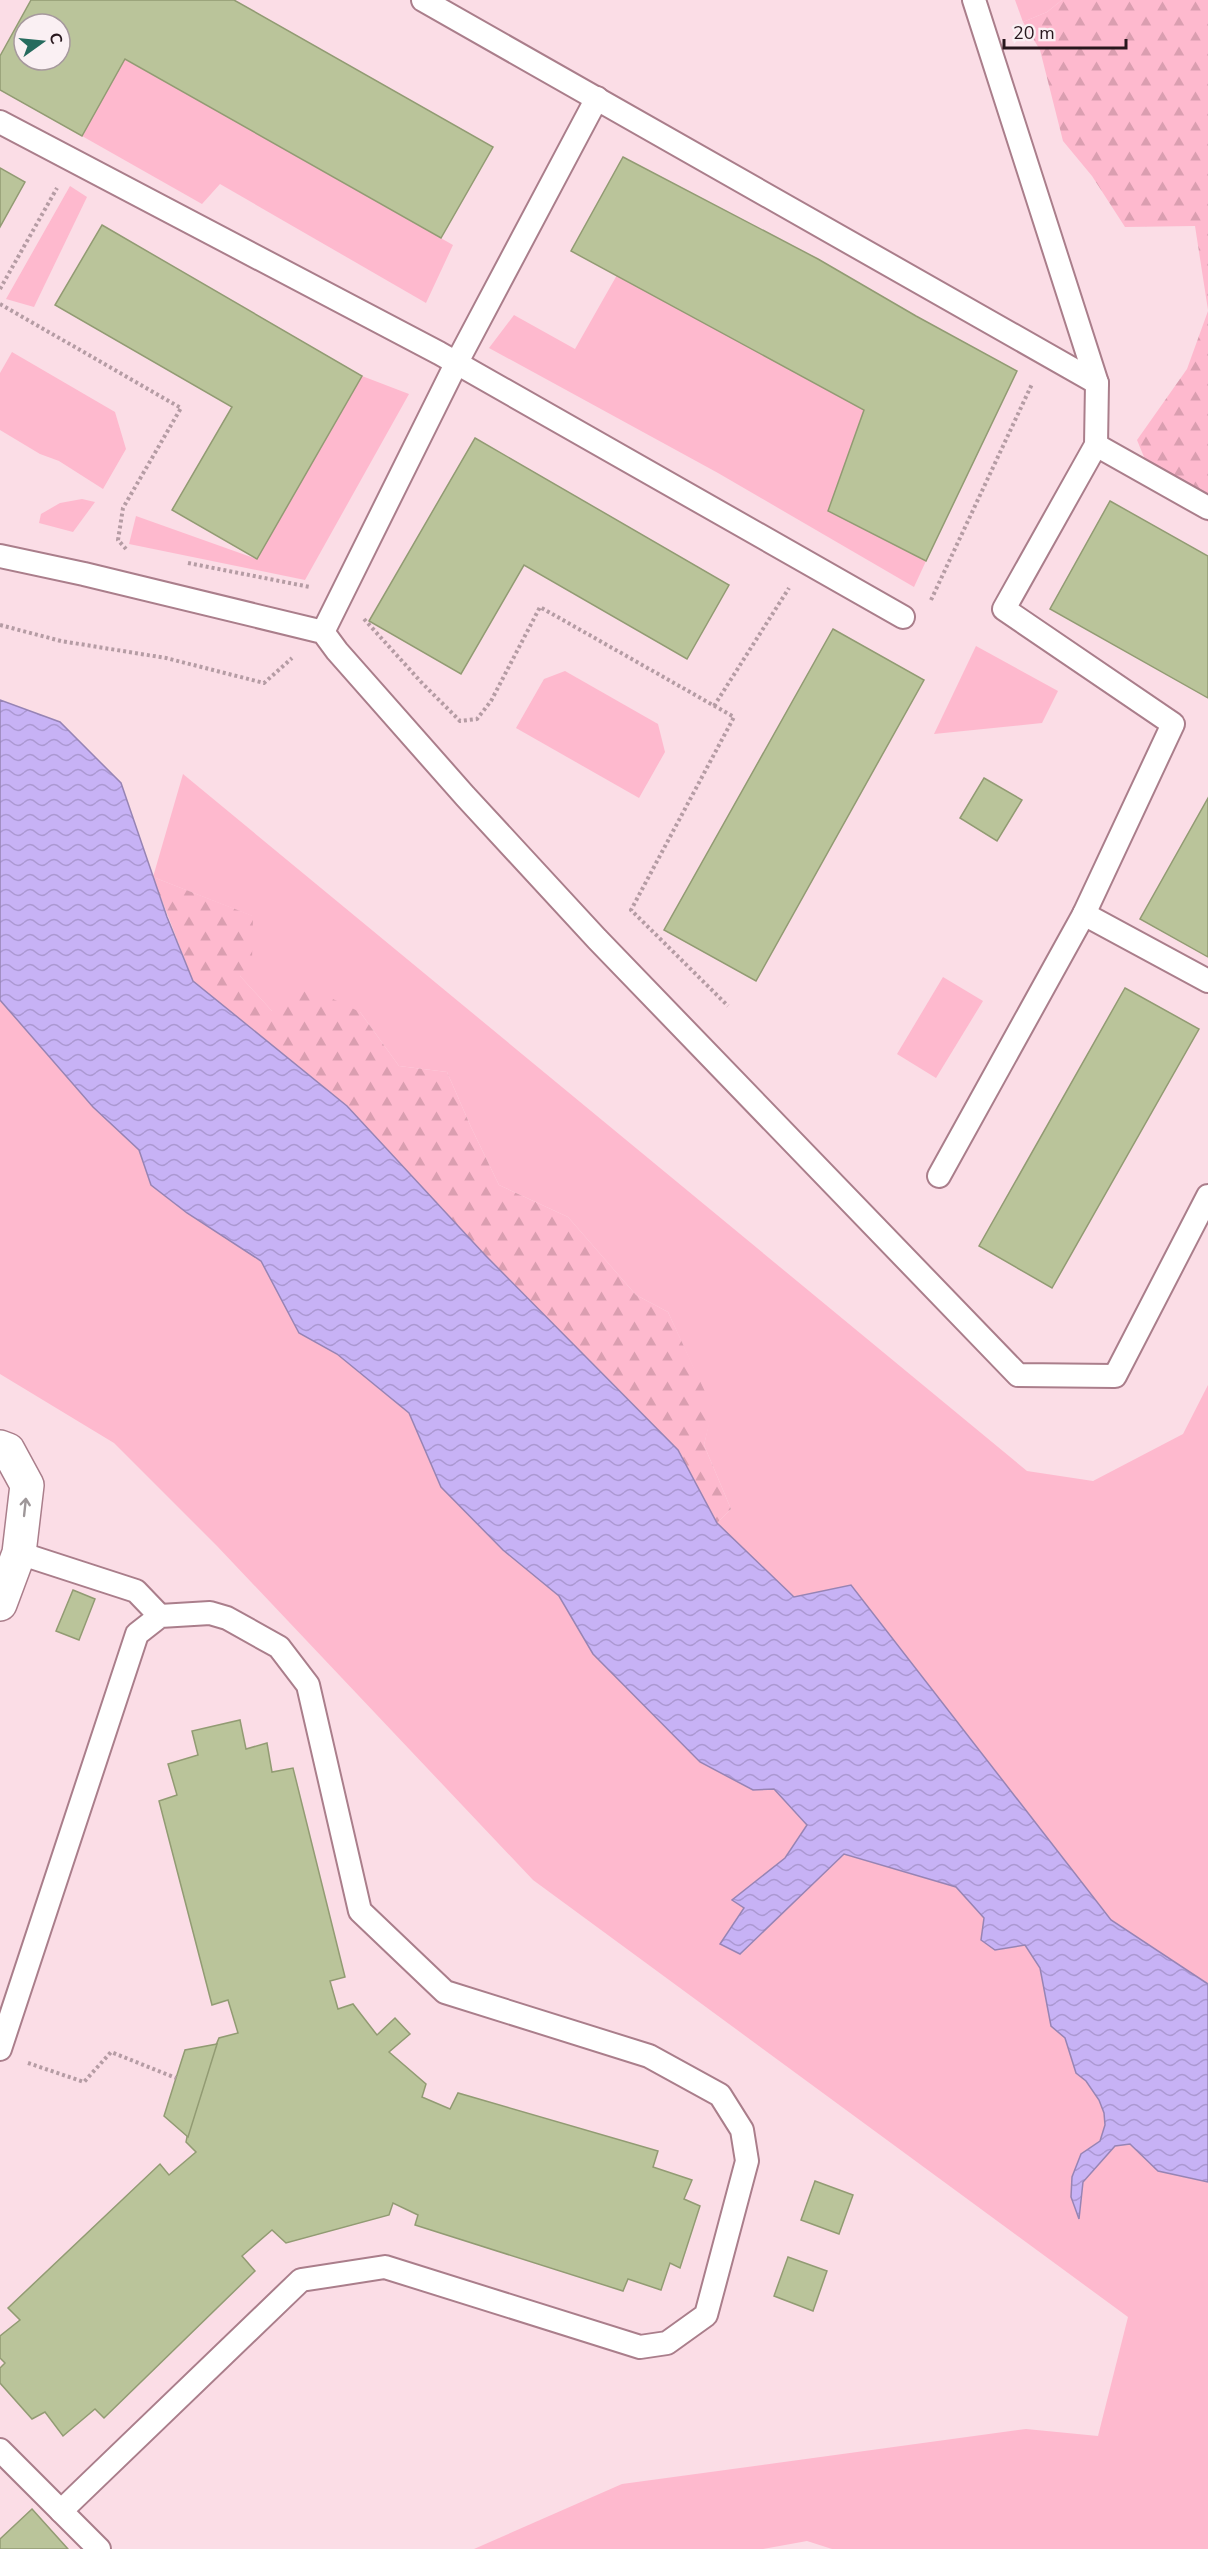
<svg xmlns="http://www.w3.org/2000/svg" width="1208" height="2549" viewBox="0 0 1208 2549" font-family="'Nunito Sans',sans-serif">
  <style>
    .green { fill: #feb9ce }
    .forest { fill: url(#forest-firs) }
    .water { fill: url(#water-waves); stroke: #9784b4; stroke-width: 1.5 }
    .building { fill: #bac49a; stroke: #929b73; stroke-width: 1.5; fill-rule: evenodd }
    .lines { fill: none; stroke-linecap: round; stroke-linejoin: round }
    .lane-casing { stroke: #aa7e8b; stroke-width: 26 }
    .street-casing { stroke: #aa7e8b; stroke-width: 36 }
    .path { stroke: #b59ca4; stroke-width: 4; stroke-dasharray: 3 3; stroke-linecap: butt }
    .lane { stroke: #fff; stroke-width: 22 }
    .street { stroke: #fff; stroke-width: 33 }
    .oneway { stroke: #9e9799 }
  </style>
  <defs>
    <pattern id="forest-firs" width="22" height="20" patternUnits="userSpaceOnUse" patternTransform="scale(1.5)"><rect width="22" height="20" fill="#feb9ce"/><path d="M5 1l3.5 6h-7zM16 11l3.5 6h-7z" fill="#da9eb0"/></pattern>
    <pattern id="water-waves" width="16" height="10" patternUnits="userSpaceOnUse" patternTransform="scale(1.5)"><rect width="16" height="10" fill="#c7b2f5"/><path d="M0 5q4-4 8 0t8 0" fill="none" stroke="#ab98d2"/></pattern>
  </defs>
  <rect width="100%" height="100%" fill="#fbdde6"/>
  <!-- green -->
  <g class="green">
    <polygon points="1015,0 1062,0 1047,12 1023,22"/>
    <polygon points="125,59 453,245 426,303 220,184 202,204 82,136"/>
    <polygon points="70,186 87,197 34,307 6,299"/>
    <polygon points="617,275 864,410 828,511 926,561 914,587 718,473 489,348 514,315 575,349"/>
    <polygon points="12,352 115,412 126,449 103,489 59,461 40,454 0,430 0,373"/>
    <polygon points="362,376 409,394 305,580 129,544 136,516 257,559"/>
    <polygon points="82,499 95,502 73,532 39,523 41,514 60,503"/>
    <polygon points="976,646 1058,691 1042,723 934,734"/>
    <polygon points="565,671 658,724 665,752 639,798 516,728 544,679"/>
    <polygon points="183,774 1027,1471 1093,1481 1183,1434 1208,1385 1208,1984 1111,1920 794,1597 717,1523 731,1509 704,1445 712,1409 668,1312 636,1295 568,1217 499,1185 471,1127 447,1072 399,1066 360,1012 272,1011 240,976 252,916 153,877"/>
    <polygon points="943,977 983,1001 936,1078 897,1054"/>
    <polygon points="0,1000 93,1107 139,1150 152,1185 187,1213 261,1261 299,1333 337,1354 409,1413 441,1487 503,1550 559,1596 593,1654 700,1762 753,1790 774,1789 807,1825 785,1858 733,1900 744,1908 721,1944 741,1954 844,1854 956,1887 984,1918 995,1950 1025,1945 1040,1968 1051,2026 1065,2038 1076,2073 1086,2081 1099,2100 1104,2113 1105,2125 1100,2141 1081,2154 1078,2218 1083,2182 1115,2146 1130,2144 1158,2171 1208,2182 1208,2549 832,2549 807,2541 763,2549 474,2549 622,2484 1026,2429 1098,2436 1128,2317 533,1880 217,1546 114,1443 0,1374"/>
  </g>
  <!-- forest -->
  <g class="forest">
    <polygon points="1062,0 1208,0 1208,310 1195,226 1125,227 1092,176 1063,141 1040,50 1023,22 1047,12"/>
    <polygon points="1208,311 1208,522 1158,491 1137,440 1187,369"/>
    <polygon points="153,877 253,916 252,960 240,976 272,1011 310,988 360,1012 399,1066 447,1072 471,1127 499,1185 568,1217 636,1295 668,1312 713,1409 704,1445 731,1509 717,1523 678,1450 485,1255 347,1106 193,981"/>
  </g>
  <!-- water -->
  <polygon class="water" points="0,700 60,722 121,783 167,917 193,981 347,1106 485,1255 678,1450 717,1523 794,1597 851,1585 1111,1920 1208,1984 1208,2182 1158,2171 1130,2144 1115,2146 1083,2182 1079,2219 1071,2197 1072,2177 1081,2154 1100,2141 1105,2125 1104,2113 1099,2100 1086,2081 1076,2073 1065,2038 1051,2026 1040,1968 1025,1945 995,1950 981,1940 984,1918 956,1887 844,1854 740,1954 720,1944 744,1908 732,1900 785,1858 807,1825 774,1789 753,1790 700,1762 593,1654 559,1596 503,1550 441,1487 409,1413 337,1354 299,1333 261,1261 187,1213 151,1185 139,1150 93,1107 0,1000"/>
  <!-- building -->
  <g class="building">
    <path d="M31 0H234L493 147 441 238 125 59 82 136 0 90V56ZM24 24H60V60H24Z"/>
    <polygon points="623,157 818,259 916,316 1017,371 926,561 828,511 864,410 571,251"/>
    <polygon points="0,168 25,182 0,227"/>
    <polygon points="102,225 362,376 257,559 172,510 232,407 55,305"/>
    <polygon points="475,438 729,585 687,659 524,565 461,674 369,621"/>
    <polygon points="1110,501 1208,556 1208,698 1050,609"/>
    <polygon points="833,629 924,680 756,981 664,930"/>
    <polygon points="984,778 1022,800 997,841 960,818"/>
    <polygon points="1208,798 1208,957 1140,919"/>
    <polygon points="1125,988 1199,1029 1052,1288 979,1246"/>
    <polygon points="73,1590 95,1599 79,1640 56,1631"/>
    <polygon points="240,1720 246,1749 267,1743 272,1772 293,1768 345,1977 330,1981 338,2009 353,2004 377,2035 395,2018 410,2034 389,2052 426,2084 422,2097 450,2109 458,2093 658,2151 653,2167 692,2180 684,2199 700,2206 680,2268 670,2263 661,2290 628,2279 623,2291 415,2225 418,2215 393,2203 389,2215 286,2243 272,2230 242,2256 255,2271 104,2418 95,2409 63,2436 45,2412 32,2419 0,2383 0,2368 5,2363 0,2358 0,2336 20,2320 8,2308 160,2164 169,2175 196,2152 186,2142 195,2097 181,2091 187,2073 203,2076 219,2038 238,2033 228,2000 212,2005 159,1801 177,1795 168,1764 198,1755 192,1731"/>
    <polygon points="217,2044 188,2137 164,2116 176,2078 185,2050"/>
    <polygon points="815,2181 853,2195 839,2234 801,2220"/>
    <polygon points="788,2257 827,2271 813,2311 774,2296"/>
    <polygon points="32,2509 68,2549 0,2549 0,2539"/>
  </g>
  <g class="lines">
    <!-- lane casing -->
    <g class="lane-casing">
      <g id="lane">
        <polyline points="423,0 1097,383"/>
        <polyline points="0,122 439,353 903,617"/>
        <polyline points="1096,445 1208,508"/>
        <polyline points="0,556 84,574 323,632 337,651 465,796 597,939 1018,1375 1115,1376 1208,1196"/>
        <polyline points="323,632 457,362 597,98"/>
        <polyline points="1084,914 1208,981"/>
        <polyline points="939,1176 1084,914 1173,724 1004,609 1096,445 1097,383 974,0"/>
        <polyline points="19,1553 136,1591 160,1616"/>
        <polyline points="0,2049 137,1634 160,1616 210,1613 227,1618 279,1647 308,1685 360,1911 445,1992 649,2056 720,2095 742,2130 747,2161 706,2315 667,2343 640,2347 385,2267 301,2280 61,2511"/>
        <polyline points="0,2450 99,2549"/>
      </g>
    </g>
    <!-- street casing -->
    <g class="street-casing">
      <polyline id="street" points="0,1447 8,1450 27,1485 19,1553 0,1604"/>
    </g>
    <!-- path -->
    <g class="path">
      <polyline points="0,289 57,188"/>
      <polyline points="0,304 181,408 123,508 118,540 126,549"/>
      <polyline points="188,563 310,587"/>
      <polyline points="931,600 1032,384"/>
      <polyline points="364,619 422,683 460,721 477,719 491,701 540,607 734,717 631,910 728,1006"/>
      <polyline points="0,625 61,641 166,658 264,683 292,658"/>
      <polyline points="714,706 789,588"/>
      <polyline points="28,2063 84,2082 111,2052 176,2078"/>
    </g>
    <!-- lane -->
    <use href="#lane" class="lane"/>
    <!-- street -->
    <use href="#street" class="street"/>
  </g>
  <!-- one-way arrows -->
  <defs><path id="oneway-shaft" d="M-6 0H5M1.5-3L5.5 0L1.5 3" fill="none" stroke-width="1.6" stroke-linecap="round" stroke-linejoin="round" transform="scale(1.5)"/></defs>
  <use class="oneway" href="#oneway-shaft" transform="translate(25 1507) rotate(-84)"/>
  <!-- north arrow -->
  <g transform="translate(42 42) rotate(75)"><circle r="28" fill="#faf0f3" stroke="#a6999d" stroke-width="1.5"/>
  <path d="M0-4.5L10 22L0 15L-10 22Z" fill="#266b5e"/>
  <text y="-9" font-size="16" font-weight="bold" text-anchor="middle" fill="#28171d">С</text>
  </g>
  <!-- scale -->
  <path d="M1004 39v9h122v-9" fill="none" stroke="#28171d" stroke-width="3"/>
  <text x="1013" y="39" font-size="18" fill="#28171d" stroke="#faf0f3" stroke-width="4.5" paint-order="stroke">20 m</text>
</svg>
